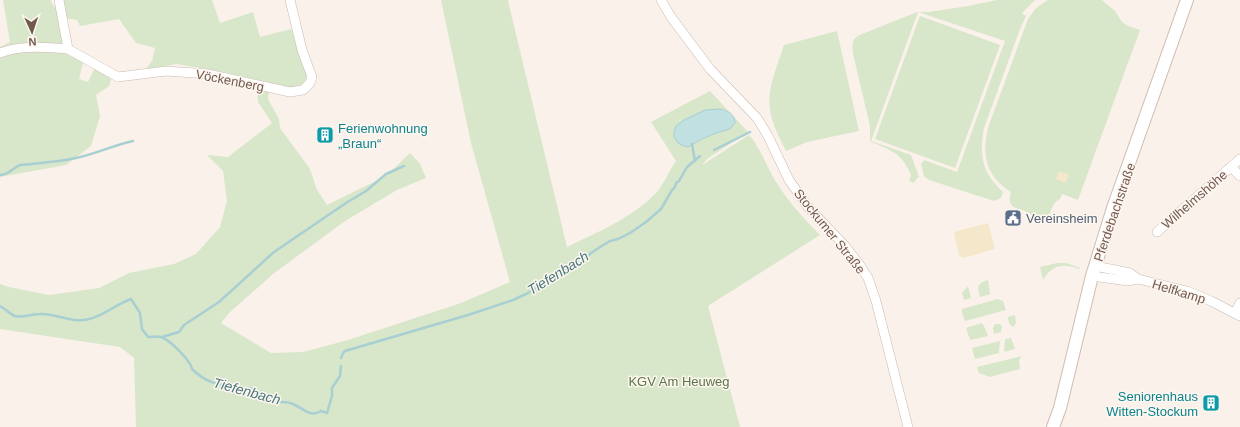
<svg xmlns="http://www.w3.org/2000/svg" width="1240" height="427" viewBox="0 0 1240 427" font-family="Helvetica,sans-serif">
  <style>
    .green { fill: #d8e6ca }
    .sand { fill: #f5e7c9 }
    .water { fill: #c0e0e2; stroke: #a8cfd2 }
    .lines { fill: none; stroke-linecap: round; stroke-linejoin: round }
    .stream { stroke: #a8cfd2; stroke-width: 2.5 }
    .street-casing { stroke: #cbbab1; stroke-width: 10 }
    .secondary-casing { stroke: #cfbcb2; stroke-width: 14 }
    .street { stroke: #fff; stroke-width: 9 }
    .secondary { stroke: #fff; stroke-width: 12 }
    .labels { text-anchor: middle; stroke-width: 3; stroke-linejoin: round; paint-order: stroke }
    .street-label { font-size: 13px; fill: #725950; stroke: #fdf7f0 }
    .culture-label { font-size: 13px; fill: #0d838f; stroke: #fdf7f0; text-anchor: start }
    .service-label { font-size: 13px; fill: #4e5e75; stroke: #fdf7f0; text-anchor: start }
    .park-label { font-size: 13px; fill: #5b764a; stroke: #fdf7f0 }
    .water-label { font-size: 14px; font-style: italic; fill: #49777b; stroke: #fdf7f0 }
  </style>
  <rect width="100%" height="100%" fill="#faf2ea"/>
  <!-- green -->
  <g class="green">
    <polygon points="3,0 51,0 52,4 59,11 63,46 69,56 77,58 83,63 79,79 88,82 95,67 112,76 109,86 96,95 100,116 91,146 66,165 0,177 0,47 10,42"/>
    <path d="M62 0H212L220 23 253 12 260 37 291 29 307 75C305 83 302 85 294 88L223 72 176 64 145 70 152 61 155 48 136 43 119 19 80 26 77 20 65 18Z"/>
    <path d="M441 0H509L508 1 567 247C598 232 632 218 656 193 664 184 669 171 676 161L651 122 710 91 748 132 707 159 702 165 749 135C760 147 765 163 773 177 786 199 802 217 820 235L708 306 740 427H136L134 358 120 347 0 329V284L9 287 49 295 99 288 129 273 174 264 196 254 220 227 227 201 223 171 207 155 228 157 272 123 258 102 257 88 269 91 268 99 279 119 280 128 310 169 317 190 327 205 386 176 410 153 420 164 426 178 397 190 345 221 273 274 228 314 221 323 271 353 303 352 348 340 461 303 510 282 471 143Z"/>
    <path d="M997 0H1035L1022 13 1026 16 1020 29 984 128C979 156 982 173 1003 192L1001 198 994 201 929 180 924 176 921 164 924 160 957 172 1005 41 918 12 871 141 911 155 919 177 917 178 914 183 909 181 911 175C902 153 891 150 871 142L870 141V126L853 54C852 43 851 39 862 34L917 12H929L968 6Z"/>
    <path d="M1048 0H1102L1115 11 1122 22 1128 26 1140 30 1078 200 1062 194 1060 199C1051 203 1052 213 1046 219L1035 216H1033C1022 205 1005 213 1011 192 985 176 981 153 989 125L1028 19 1036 8Z"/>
    <polygon points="920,16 1000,45 955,168 875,139"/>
    <path d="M837 31 859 131 807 142 786 151C780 138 771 123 770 108 767 88 778 64 784 45Z"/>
    <path d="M1057 263H1066L1080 268 1079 269C1063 263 1052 265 1043 280L1040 267Z"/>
    <path d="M988 280 990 294 980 297C977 287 977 283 988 280Z"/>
    <polygon points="968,286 971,298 964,300 962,293"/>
    <polygon points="998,299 1003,301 1006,310 965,321 962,313 962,309"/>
    <polygon points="1015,315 1016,323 1014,326 1012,327 1009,323 1008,317"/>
    <polygon points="982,323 985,328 988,336 970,340 966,328"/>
    <polygon points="995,324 1000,324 1002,326 1001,332 994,334 993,328"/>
    <polygon points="1011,338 1015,349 1004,352 1005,339"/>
    <polygon points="1000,341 999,353 975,359 972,348"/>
    <polygon points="1022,356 1019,360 1020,369 990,377 979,373 977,367"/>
  </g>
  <!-- sand -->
  <g class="sand">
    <polygon points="1059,171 1069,175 1066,183 1056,179"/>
    <polygon points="988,223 995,249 963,258 959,255 954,233 957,231"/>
  </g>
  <!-- water -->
  <path class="water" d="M720 109C728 111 735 114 735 123L730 129 716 133 702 139 688 147 684 146 678 143 674 137V132L676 126 684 120 705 110Z"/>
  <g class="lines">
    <!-- stream -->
    <g class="stream">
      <polyline points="692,144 695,161"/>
      <polyline points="714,150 750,132"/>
      <path d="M0 175C8 175 13 168 20 165 39 163 58 162 76 158 96 154 114 145 133 141"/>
      <path d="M0 306C6 309 9 314 15 316 22 318 32 314 40 314 56 313 72 324 89 319 104 316 116 304 131 299L140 313 142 329 148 337C152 337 158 336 161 337 170 340 191 361 192 369 207 384 220 385 239 388 243 388 248 388 252 389 259 391 264 399 273 401 280 403 286 401 293 404 303 408 310 418 321 411L327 413 332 396V388L340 376 341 366"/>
      <polyline points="162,337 179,332 184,325 219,302 274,252 346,203 366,191 386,174 404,166"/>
      <polyline points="341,358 343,353 345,351 468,315 513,300 528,293 589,255 591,253 600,247 610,241 618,239 630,233 646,222 661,209 672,190 675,187 676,183 679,181 687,167 700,156"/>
    </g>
    <!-- street casing -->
    <g class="street-casing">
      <g id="street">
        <polyline points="59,0 68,49 118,77 166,71 208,74 290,92 303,90 310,83 312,77 302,50 290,0"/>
        <polyline points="661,0 671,17 710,69 757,118 768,136 789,180 808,207 845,246 859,264 868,278 876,301 908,427"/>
        <path d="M0 53C20 45 47 47 68 49"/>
        <polyline points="1231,167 1240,176"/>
        <polyline points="1157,232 1240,159"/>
        <polyline points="1095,266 1130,273 1138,279 1187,291 1211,301 1240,316"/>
        <polyline points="1092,276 1128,281 1138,279"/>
        <polyline points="1235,313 1240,303"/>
      </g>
    </g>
    <!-- secondary casing -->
    <g class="secondary-casing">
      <polyline id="secondary" points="1053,427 1060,408 1092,276 1113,208 1187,0"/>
    </g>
    <!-- street -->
    <use href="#street" class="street"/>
    <!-- secondary -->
    <use href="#secondary" class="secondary"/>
  </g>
  <!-- icons -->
  <defs>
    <g id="building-square" transform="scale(0.9)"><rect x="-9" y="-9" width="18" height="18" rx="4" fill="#0f9aa8" stroke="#fdf7f0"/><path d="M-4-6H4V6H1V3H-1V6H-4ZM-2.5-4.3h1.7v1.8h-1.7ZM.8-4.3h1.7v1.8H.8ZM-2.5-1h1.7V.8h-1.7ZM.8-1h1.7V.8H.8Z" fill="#fff"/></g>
    <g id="civic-square" transform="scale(0.9)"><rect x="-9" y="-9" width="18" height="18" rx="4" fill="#5c6f8a" stroke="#fdf7f0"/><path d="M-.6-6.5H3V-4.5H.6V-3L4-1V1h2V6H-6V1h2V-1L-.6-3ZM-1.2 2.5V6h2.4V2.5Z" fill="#fff"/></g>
  </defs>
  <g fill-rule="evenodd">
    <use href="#building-square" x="325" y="135"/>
    <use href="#civic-square" x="1013" y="218"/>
    <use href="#building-square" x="1211" y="403"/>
  </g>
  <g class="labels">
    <!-- street labels -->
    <g class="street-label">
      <text transform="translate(230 80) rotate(11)" y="5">Vöckenberg</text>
      <text transform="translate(1194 199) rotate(-41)" y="5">Wilhelmshöhe</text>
      <text transform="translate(1114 212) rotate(-71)" y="5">Pferdebachstraße</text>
      <text transform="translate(830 231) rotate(51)" y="5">Stockumer Straße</text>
      <text transform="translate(1179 291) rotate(17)" y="5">Helfkamp</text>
    </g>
    <!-- culture labels -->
    <g class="culture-label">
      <text x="338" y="133">Ferienwohnung<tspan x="338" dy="15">„Braun“</tspan></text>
      <text x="1198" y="401" text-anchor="end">Seniorenhaus<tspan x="1198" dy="15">Witten-Stockum</tspan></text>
    </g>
    <!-- service labels -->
    <g class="service-label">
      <text x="1026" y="223">Vereinsheim</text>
    </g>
    <!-- park labels -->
    <g class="park-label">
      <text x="679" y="386">KGV Am Heuweg</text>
    </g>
    <!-- water labels -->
    <g class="water-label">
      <text transform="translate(558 273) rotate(-32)" y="5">Tiefenbach</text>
      <text transform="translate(247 391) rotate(15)" y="5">Tiefenbach</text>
    </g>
  </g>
  <!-- north arrow -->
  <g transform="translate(32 32) rotate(177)" stroke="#fdf7f0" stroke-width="3" paint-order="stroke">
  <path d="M0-3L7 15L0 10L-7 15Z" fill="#725950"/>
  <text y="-6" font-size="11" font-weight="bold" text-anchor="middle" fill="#725950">N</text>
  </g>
</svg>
